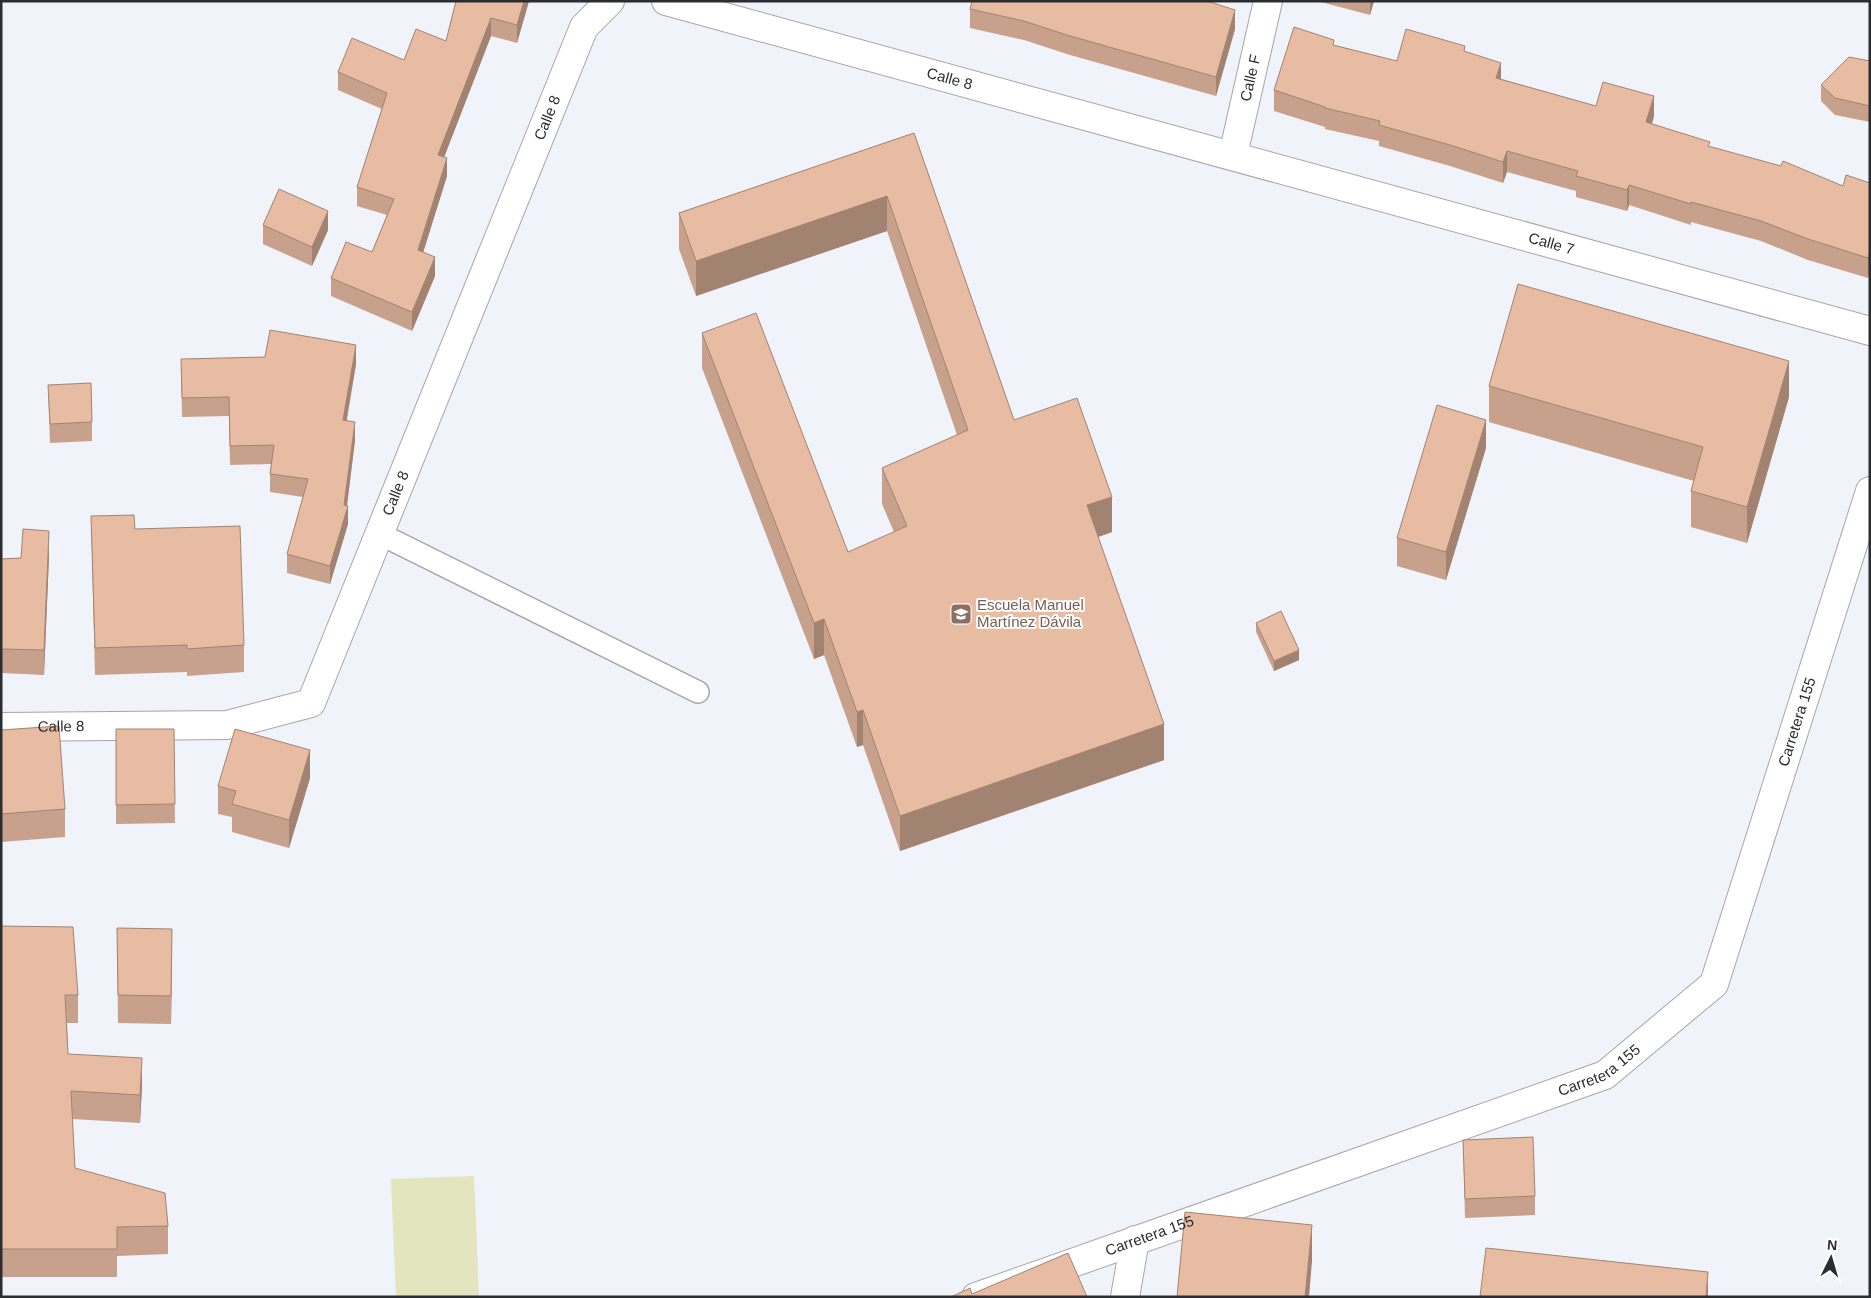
<svg xmlns="http://www.w3.org/2000/svg" width="1871" height="1298" viewBox="0 0 1871 1298" font-family="Helvetica,sans-serif">
  <style>
    .green { fill: #e2e5be }
    .lines { fill: none; stroke-linecap: round; stroke-linejoin: round }
    .lane-casing { stroke: #a3a6ac; stroke-width: 24 }
    .street-casing { stroke: #a3a6ac; stroke-width: 30 }
    .secondary-casing { stroke: #a3a6ac; stroke-width: 30 }
    .lane { stroke: #fff; stroke-width: 21 }
    .street { stroke: #fff; stroke-width: 28 }
    .secondary { stroke: #fff; stroke-width: 28 }
    .wall { fill: #c8a18c }
    .shaded-wall { fill: #a28372 }
    .building { fill: #e8bba3; stroke: #a28372 }
    .labels { text-anchor: middle; stroke-width: 4; stroke-linejoin: round; paint-order: stroke }
    .street-label { font-size: 15px; fill: #2c2d30; stroke: #fff }
    .education-label { font-size: 15px; fill: #785e54; stroke: #fff; text-anchor: start }
  </style>
  <rect width="100%" height="100%" fill="#f0f3f9"/>
  <!-- green -->
  <polygon class="green" points="474,1176 479,1297 396,1297 391,1179"/>
  <g class="lines">
    <!-- lane casing -->
    <g class="lane-casing">
      <polyline id="lane" points="380,534 698,692"/>
    </g>
    <!-- street casing -->
    <g class="street-casing">
      <g id="street">
        <path id="s1" d="M666 1 1870 331"/>
        <path id="s2" d="M1233 155 1268 1"/>
        <path id="s3" d="M1 727 227 725 311 703 584 27 610 1"/>
        <polyline points="1125,1297 1135,1240"/>
      </g>
    </g>
    <!-- secondary casing -->
    <g class="secondary-casing">
      <g id="secondary">
        <path id="s4" d="M976 1297 1605 1075 1714 984 1870 491"/>
      </g>
    </g>
    <!-- lane -->
    <use href="#lane" class="lane"/>
    <!-- street -->
    <use href="#street" class="street"/>
    <!-- secondary -->
    <use href="#secondary" class="secondary"/>
  </g>
  <!-- wall -->
  <g class="wall">
    <polygon points="456,1 529,1 517,43 491,36 444,157 447,176 423,252 435,276 412,331 331,296 331,278 372,252 387,215 357,206 357,187 382,109 338,90 338,72 404,60 446,41"/>
    <polygon points="1317,1 1374,1 1370,15"/>
    <polygon points="970,9 1235,29 1216,96 1070,55 1024,40 970,28"/>
    <polygon points="1334,45 1397,61 1465,52 1501,79 1596,106 1654,116 1652,124 1710,147 1843,186 1870,183 1868,278 1808,260 1761,241 1691,222 1691,225 1629,205 1627,211 1576,197 1576,191 1507,172 1503,183 1450,166 1379,146 1379,141 1325,129 1325,127 1274,111 1274,90"/>
    <polygon points="1870,61 1870,122 1835,115 1821,101 1821,85"/>
    <polygon points="914,133 1014,420 1112,532 1098,537 1164,760 900,851 863,745 857,747 824,655 814,659 702,368 702,333 848,552 894,532 882,504 882,468 957,435 887,231 696,296 679,249 679,213"/>
    <polygon points="263,225 328,230 312,266 263,244"/>
    <polygon points="181,359 356,364 347,420 355,440 347,505 348,524 330,584 287,573 287,554 303,497 270,492 270,474 271,464 230,465 229,416 182,417"/>
    <polygon points="48,385 92,422 92,441 50,443"/>
    <polygon points="1489,386 1789,397 1747,543 1691,527 1691,491 1694,481 1489,422"/>
    <polygon points="1486,448 1446,580 1397,566 1397,538"/>
    <polygon points="91,516 135,529 244,645 244,672 187,676 187,672 95,675"/>
    <polygon points="49,556 44,675 1,673 1,559 21,558"/>
    <polygon points="1256,623 1299,660 1274,671 1256,632"/>
    <polygon points="116,729 174,729 175,823 116,824"/>
    <polygon points="1,730 65,809 65,837 1,842"/>
    <polygon points="310,778 289,848 232,832 232,817 218,814 218,786"/>
    <polygon points="1,926 78,995 78,1023 67,1023 68,1054 142,1086 140,1123 72,1119 75,1168 168,1226 168,1254 117,1256 117,1277 1,1277"/>
    <polygon points="117,928 172,957 171,1024 118,1023"/>
    <polygon points="1463,1140 1535,1196 1535,1215 1465,1218"/>
  </g>
  <!-- shaded-wall -->
  <g class="shaded-wall">
    <polygon points="524,1 529,1 517,43 517,25"/>
    <polygon points="1370,1 1374,1 1370,15"/>
    <polygon points="1235,10 1235,29 1216,96 1216,77"/>
    <polygon points="491,18 491,36 438,173 438,155"/>
    <polygon points="1501,63 1501,83 1496,78"/>
    <polygon points="1654,96 1654,116 1646,143 1646,122"/>
    <polygon points="1507,151 1507,172 1503,183 1503,162"/>
    <polygon points="447,158 447,176 418,269 418,250"/>
    <polygon points="1629,185 1629,205 1627,211 1627,190"/>
    <polygon points="887,196 887,231 696,296 696,261"/>
    <polygon points="328,211 328,230 312,266 312,247"/>
    <polygon points="1870,251 1870,272 1868,278 1868,258"/>
    <polygon points="435,257 435,276 412,331 412,312"/>
    <polygon points="356,345 356,364 343,439 343,420"/>
    <polygon points="1789,361 1789,397 1747,543 1747,507"/>
    <polygon points="1486,420 1486,448 1446,580 1446,552"/>
    <polygon points="355,422 355,440 346,513 348,506 348,524 330,584 330,566 344,505"/>
    <polygon points="1112,497 1112,532 1087,541 1087,505"/>
    <polygon points="49,531 49,556 44,675 44,650"/>
    <polygon points="824,619 824,655 814,659 814,623"/>
    <polygon points="1299,650 1299,660 1274,671 1274,661"/>
    <polygon points="863,710 863,745 857,747 857,712"/>
    <polygon points="1164,724 1164,760 900,851 900,816"/>
    <polygon points="310,750 310,778 289,848 289,820"/>
    <polygon points="172,929 172,957 171,1024 171,996"/>
    <polygon points="142,1058 142,1086 140,1123 140,1095"/>
    <polygon points="1312,1225 1312,1261 1309,1297 1305,1297"/>
    <polygon points="1708,1272 1708,1297 1706,1297"/>
  </g>
  <!-- building -->
  <g class="building">
    <polygon points="456,1 524,1 517,25 491,18 438,155 447,158 418,250 435,257 412,312 331,278 346,242 372,252 394,199 357,187 387,93 338,72 352,38 404,60 416,29 446,41"/>
    <polygon points="972,1 1207,1 1235,10 1216,77 1070,36 1024,21 970,9"/>
    <polygon points="1294,27 1334,40 1333,45 1397,61 1406,29 1465,46 1464,51 1501,63 1496,78 1596,106 1603,82 1654,96 1646,122 1710,142 1708,146 1781,166 1783,161 1843,186 1846,175 1870,183 1870,251 1868,258 1808,239 1761,221 1691,202 1691,204 1629,185 1627,190 1576,176 1578,171 1507,151 1503,162 1450,145 1379,125 1380,121 1325,108 1325,107 1274,90"/>
    <polygon points="1849,57 1870,61 1870,106 1835,98 1821,85"/>
    <polygon points="914,133 1014,420 1077,398 1112,497 1087,505 1164,724 900,816 863,710 857,712 824,619 814,623 702,333 756,313 848,552 907,526 882,468 968,430 887,196 696,261 679,213"/>
    <polygon points="279,189 328,211 312,247 263,225"/>
    <polygon points="1518,284 1789,361 1747,507 1691,491 1703,447 1489,386"/>
    <polygon points="270,330 356,345 343,420 355,422 344,505 348,506 330,566 287,554 308,479 270,474 274,445 230,446 229,397 182,398 181,359 265,357"/>
    <polygon points="91,383 92,422 50,424 48,385"/>
    <polygon points="1437,405 1486,420 1446,552 1397,538"/>
    <polygon points="134,515 135,529 240,526 244,645 187,649 187,645 95,648 91,516"/>
    <polygon points="23,529 49,531 44,650 1,649 1,559 21,558"/>
    <polygon points="1281,611 1299,650 1274,661 1256,623"/>
    <polygon points="59,726 65,809 1,814 1,730"/>
    <polygon points="116,729 174,729 175,804 116,805"/>
    <polygon points="235,729 310,750 289,820 232,804 236,791 218,786"/>
    <polygon points="1,926 73,927 78,995 65,995 68,1054 142,1058 140,1095 71,1091 75,1168 165,1193 168,1226 117,1227 117,1249 1,1249"/>
    <polygon points="117,928 172,929 171,996 118,995"/>
    <polygon points="1533,1137 1535,1196 1465,1199 1463,1140"/>
    <polygon points="1185,1212 1312,1225 1305,1297 1177,1297"/>
    <polygon points="1486,1248 1708,1272 1706,1297 1480,1297"/>
    <polygon points="1068,1253 1087,1297 951,1297 970,1288 972,1294"/>
  </g>
  <!-- icons -->
  <defs>
    <g id="school-square" transform="scale(1.125)"><rect x="-9" y="-9" width="18" height="18" rx="4" fill="#8d6e63" stroke="#fff"/><path d="M0-5L7-2L0 1L-7-2ZM-4 1L0 2.5L4 1V4Q0 6-4 4Z" fill="#fff"/></g>
  </defs>
  <g fill-rule="evenodd">
    <use href="#school-square" x="961" y="614"/>
  </g>
  <g class="labels">
    <!-- street labels -->
    <g class="street-label">
      <text dy="5" stroke="none"><textPath href="#s1" startOffset="294">Calle 8</textPath></text>
      <text dy="5" stroke="none"><textPath href="#s2" startOffset="79">Calle F</textPath></text>
      <text dy="5" stroke="none"><textPath href="#s3" startOffset="944">Calle 8</textPath></text>
      <text dy="5" stroke="none"><textPath href="#s1" startOffset="918">Calle 7</textPath></text>
      <text dy="5" stroke="none"><textPath href="#s3" startOffset="539">Calle 8</textPath></text>
      <text dy="5" stroke="none"><textPath href="#s4" startOffset="1084">Carretera 155</textPath></text>
      <text dy="5" stroke="none"><textPath href="#s3" startOffset="60">Calle 8</textPath></text>
      <text dy="5" stroke="none"><textPath href="#s4" startOffset="664">Carretera 155</textPath></text>
      <text dy="5" stroke="none"><textPath href="#s4" startOffset="184">Carretera 155</textPath></text>
    </g>
    <!-- education labels -->
    <g class="education-label">
      <text x="977" y="610">Escuela Manuel<tspan x="977" dy="17">Martínez Dávila</tspan></text>
    </g>
  </g>
  <!-- border -->
  <rect width="1871" height="1298" fill="none" stroke="#2c2d30" stroke-width="5"/>
  <!-- north arrow -->
  <g transform="translate(1831 1258) rotate(5)" stroke="#ffffff" stroke-width="4" paint-order="stroke">
  <path d="M0-4L9 19L0 12L-9 19Z" fill="#2c2d30"/>
  <text y="-8" font-size="14" font-weight="bold" text-anchor="middle" fill="#2c2d30">N</text>
  </g>
</svg>
